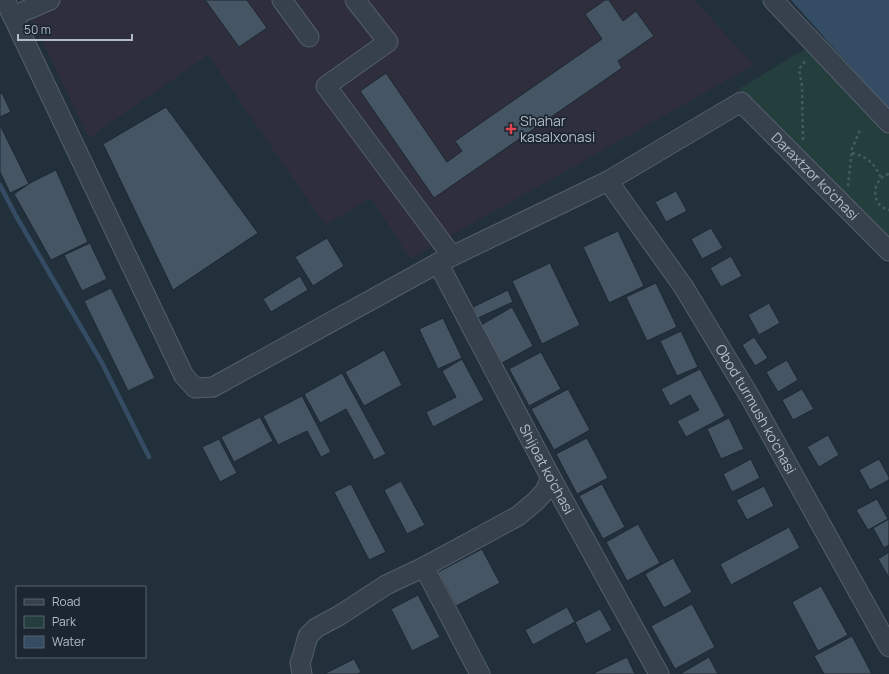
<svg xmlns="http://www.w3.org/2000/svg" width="889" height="674" viewBox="0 0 889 674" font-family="Manrope,sans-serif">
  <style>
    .medical { fill: #2f2e3d }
    .green { fill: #243d3d }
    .water { fill: #354d64 }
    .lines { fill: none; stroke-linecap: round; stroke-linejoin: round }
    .stream { stroke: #354d64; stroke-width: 4.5 }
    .building { fill: #465563; stroke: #1d2833 }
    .minor-casing { stroke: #545f6a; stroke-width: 21 }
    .path { stroke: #425a5b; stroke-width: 2.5; stroke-dasharray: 3 3; stroke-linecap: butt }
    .minor { stroke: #36414d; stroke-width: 19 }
    .health-dot { fill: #e0444e; stroke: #1b2631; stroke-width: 1.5 }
    .labels { text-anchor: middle; stroke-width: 3.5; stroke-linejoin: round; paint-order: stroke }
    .poi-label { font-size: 14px; fill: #b2bcc8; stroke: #1b2631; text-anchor: start }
    .street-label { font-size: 14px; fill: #b2bcc8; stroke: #1b2631 }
  </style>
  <rect width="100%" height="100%" fill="#22303c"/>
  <!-- medical -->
  <polygon class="medical" points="22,0 694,0 754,65 410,259 371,198 325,225 208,55 89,138"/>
  <!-- green -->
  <polygon class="green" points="889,5 889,249 739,89 793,56"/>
  <!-- water -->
  <polygon class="water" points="791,0 889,0 889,110"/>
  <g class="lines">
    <!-- stream -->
    <polyline class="stream" points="0,185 16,216 102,363 149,457"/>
  </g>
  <!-- building -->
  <g class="building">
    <polygon points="205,0 247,0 267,28 239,47"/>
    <polygon points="605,0 609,0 623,21 636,11 654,36 618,61 622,68 434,198 360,91 386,73 447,162 462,151 455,141 602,39 585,14"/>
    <polygon points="2,93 11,112 0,117 0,94"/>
    <polygon points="166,107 258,233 173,290 103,144"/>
    <polygon points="0,125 29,184 10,193 0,172"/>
    <polygon points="56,170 88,242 51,260 14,194 30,183"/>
    <polygon points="676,191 687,211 666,222 655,202"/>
    <polygon points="711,228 723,248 702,259 691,239"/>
    <polygon points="618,231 644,286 609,303 583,247"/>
    <polygon points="327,238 344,266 313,286 295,257"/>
    <polygon points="90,243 107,279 82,291 64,255"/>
    <polygon points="731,256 742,276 721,287 710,268"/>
    <polygon points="550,263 580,325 542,344 512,281"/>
    <polygon points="300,276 308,290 271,312 263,299"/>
    <polygon points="656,283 677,327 647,341 626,297"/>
    <polygon points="111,288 155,378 128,391 84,301"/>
    <polygon points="508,290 513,302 478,318 473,307"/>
    <polygon points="769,303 780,323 759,335 748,315"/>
    <polygon points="512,307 533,346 502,363 481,325"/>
    <polygon points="443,318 462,358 438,369 419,329"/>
    <polygon points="681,331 698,367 677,376 660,341"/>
    <polygon points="754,337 768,358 755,366 742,345"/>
    <polygon points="384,350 402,385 364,406 345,372"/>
    <polygon points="541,352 561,389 529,406 509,369"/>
    <polygon points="462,359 484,400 433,427 426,412 456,397 442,371"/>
    <polygon points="787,360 798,380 778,392 766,372"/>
    <polygon points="700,369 725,416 686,437 677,421 699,410 690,395 670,406 661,389"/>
    <polygon points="342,373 386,454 374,460 346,409 320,423 304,394"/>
    <polygon points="568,389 590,430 554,450 531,409"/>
    <polygon points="802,389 814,409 793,420 782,400"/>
    <polygon points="302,396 331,452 321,457 307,431 278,445 263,416"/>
    <polygon points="260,417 273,441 234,462 221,437"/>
    <polygon points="729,418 744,449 721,459 707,429"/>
    <polygon points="828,435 839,455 819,467 807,447"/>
    <polygon points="587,438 608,478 577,494 556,454"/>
    <polygon points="219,439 237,473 220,482 202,447"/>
    <polygon points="751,459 760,478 732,492 723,474"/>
    <polygon points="879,459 889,477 889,480 870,490 859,470"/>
    <polygon points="401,481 425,525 407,534 384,490"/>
    <polygon points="351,484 386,552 369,560 334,492"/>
    <polygon points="602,484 625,527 603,539 579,496"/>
    <polygon points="764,486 774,506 747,520 736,500"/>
    <polygon points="877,499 888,519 868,530 856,510"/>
    <polygon points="889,519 889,545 884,548 873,528"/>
    <polygon points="638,524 660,563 627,581 606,542"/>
    <polygon points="789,527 800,548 731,585 720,564"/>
    <polygon points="482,549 500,583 456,606 438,572"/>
    <polygon points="889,552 889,578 878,559"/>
    <polygon points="673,558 692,592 664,608 645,574"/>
    <polygon points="821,586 848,635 818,651 792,602"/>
    <polygon points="418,595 440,637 412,651 391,609"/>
    <polygon points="692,604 715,647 675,669 651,626"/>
    <polygon points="567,607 575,622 533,645 525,630"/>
    <polygon points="600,609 612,630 586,644 575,622"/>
    <polygon points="852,636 872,674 824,674 814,656"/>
    <polygon points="627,657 635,674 592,674"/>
    <polygon points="709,657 718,674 680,674"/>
    <polygon points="354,659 361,672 358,674 324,674"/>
  </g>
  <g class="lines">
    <!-- minor casing -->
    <g class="minor-casing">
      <g id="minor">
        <path id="s1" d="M5 0 184 376 195 388 213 387 438 263 608 181 741 102 889 251"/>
        <polyline points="282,0 309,37"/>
        <polyline points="355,0 388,42 326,86 452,256"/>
        <polyline points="773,0 889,123"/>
        <polyline points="13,16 50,0"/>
        <path id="s2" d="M608 181 683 286 750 397 889 647"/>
        <path id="s3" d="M438 263 551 478 659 674"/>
        <polyline points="424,567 480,674"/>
        <polyline points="302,674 300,663 303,654 308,636 316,628 340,615 386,585 424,567 518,516 536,501 545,491 551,478"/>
      </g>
    </g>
    <!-- path -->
    <g class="path">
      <polyline points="803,140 802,86 799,69 807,59"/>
      <path d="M852 153C868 157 874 163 881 178"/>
      <path d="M889 174C871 179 870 206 889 210"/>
      <polyline points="848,186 852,149 861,128"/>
    </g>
    <!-- minor -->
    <use href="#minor" class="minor"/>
  </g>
  <!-- markers -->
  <path class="health-dot" d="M509 123h4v4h4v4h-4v4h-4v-4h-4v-4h4z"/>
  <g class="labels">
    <!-- poi labels -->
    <g class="poi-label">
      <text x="520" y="126">Shahar<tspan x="520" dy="16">kasalxonasi</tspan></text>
    </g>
    <!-- street labels -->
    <g class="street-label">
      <text dy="5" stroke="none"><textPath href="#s1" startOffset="1156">Daraxtzor ko'chasi</textPath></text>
      <text dy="5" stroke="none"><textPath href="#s2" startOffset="272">Obod turmush ko'chasi</textPath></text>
      <text dy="5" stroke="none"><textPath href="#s3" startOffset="233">Shijoat ko'chasi</textPath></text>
    </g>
  </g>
  <!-- legend -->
  <rect x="16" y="586" width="130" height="72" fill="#1b2631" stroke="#57626d"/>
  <rect x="24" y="599" width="20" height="6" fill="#36414d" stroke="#57626d"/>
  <text x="52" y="606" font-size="12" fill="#b2bcc8">Road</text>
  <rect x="24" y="616" width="20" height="12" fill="#243d3d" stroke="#57626d"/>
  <text x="52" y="626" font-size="12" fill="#b2bcc8">Park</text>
  <rect x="24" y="636" width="20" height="12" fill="#354d64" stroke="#57626d"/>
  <text x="52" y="646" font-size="12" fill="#b2bcc8">Water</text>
  <!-- scale -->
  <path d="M18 34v6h114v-6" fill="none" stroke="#b2bcc8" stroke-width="2"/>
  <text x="24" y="34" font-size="12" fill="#b2bcc8" stroke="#1b2631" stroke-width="3" paint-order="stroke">50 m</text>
</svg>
